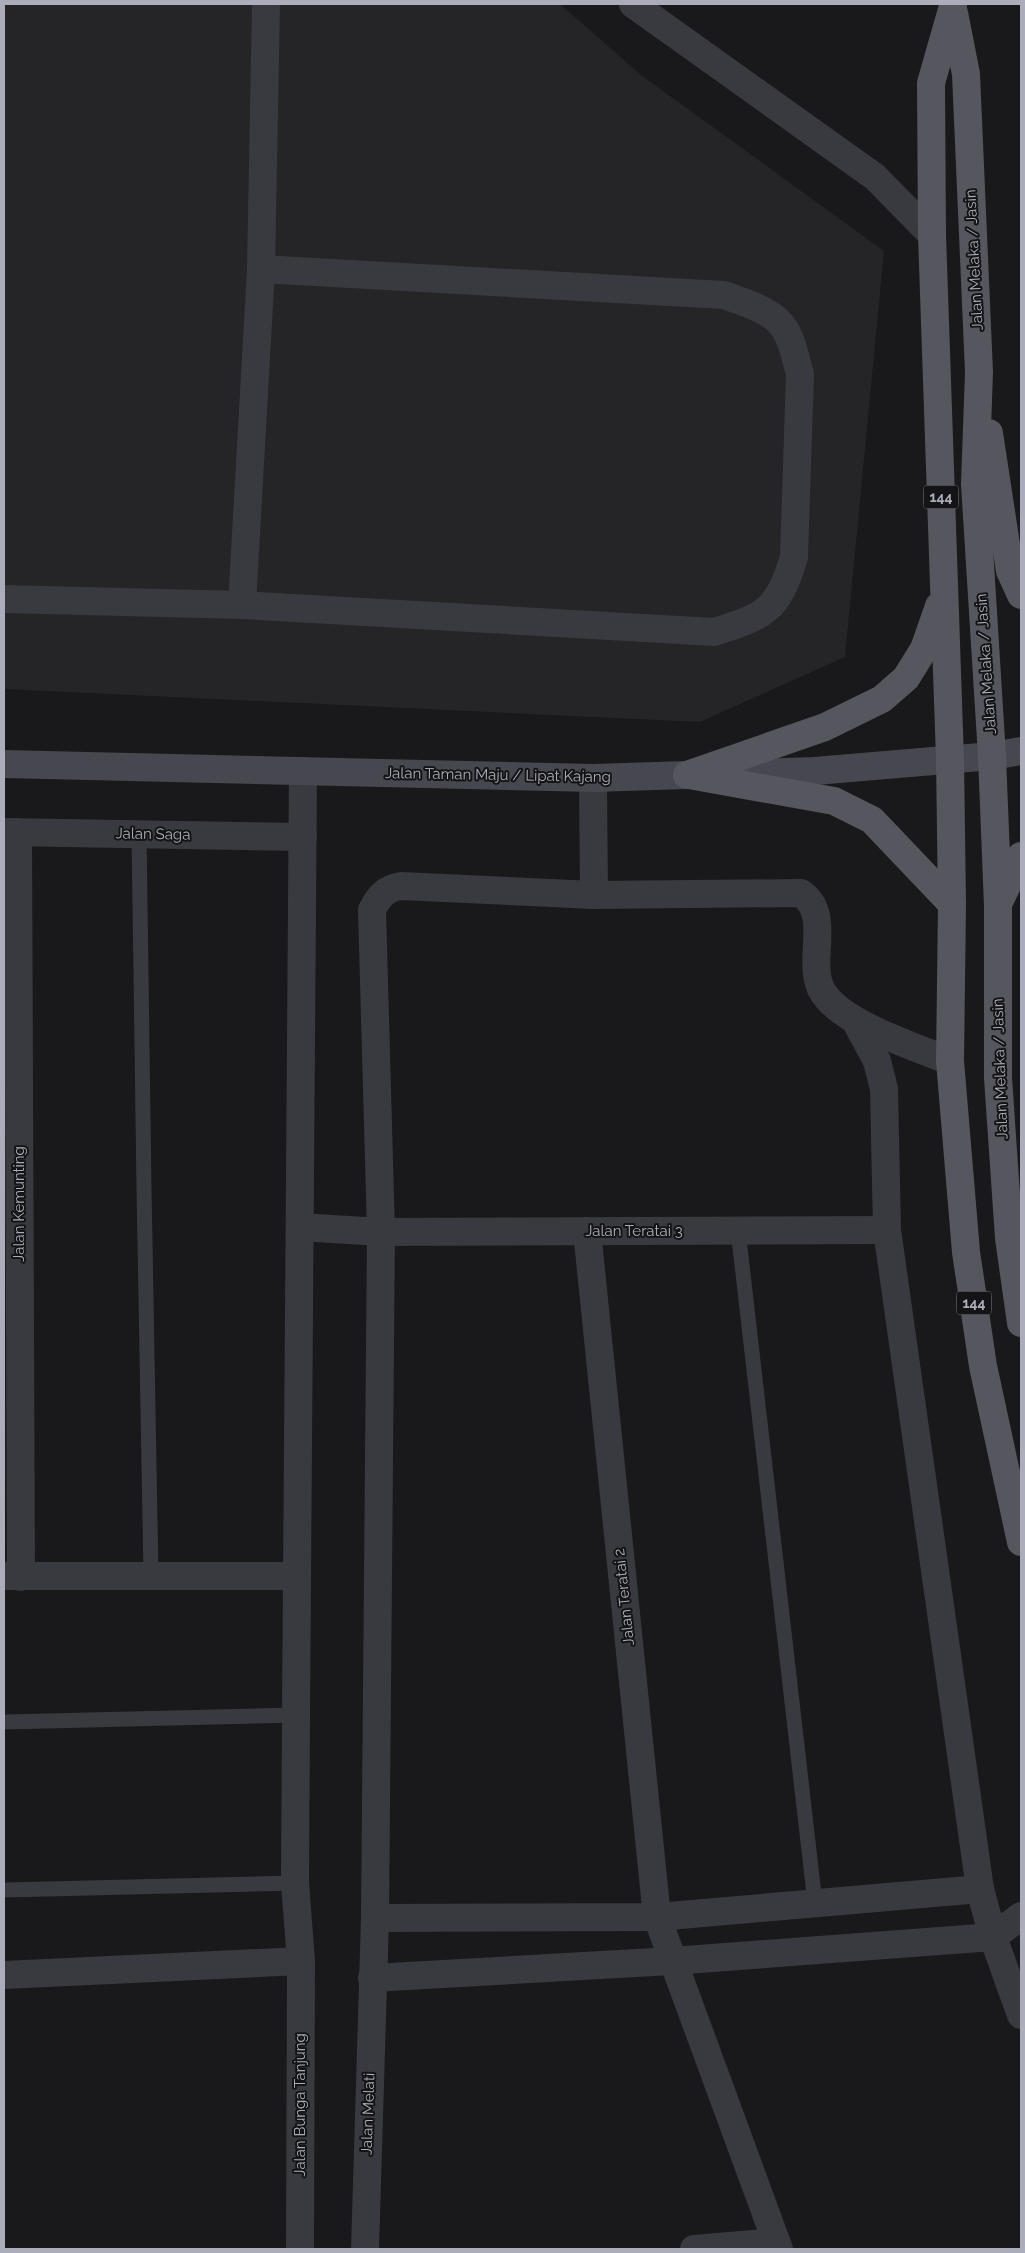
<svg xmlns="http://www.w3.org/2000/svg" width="1025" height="2253" viewBox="0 0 1025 2253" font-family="Raleway,sans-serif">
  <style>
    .built { fill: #252427 }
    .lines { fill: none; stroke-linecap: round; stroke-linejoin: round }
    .service { stroke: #393a3f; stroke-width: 15 }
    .minor { stroke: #393a3f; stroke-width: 28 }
    .secondary { stroke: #47484f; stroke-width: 28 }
    .primary { stroke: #55565e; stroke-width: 28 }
    .labels { text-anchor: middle; stroke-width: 4; stroke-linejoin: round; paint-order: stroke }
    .shield { fill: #141315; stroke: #7e8088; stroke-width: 1 }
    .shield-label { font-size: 14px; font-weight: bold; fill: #abaeba }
    .street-label { font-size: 15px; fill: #abaeba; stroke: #141315 }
  </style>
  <rect width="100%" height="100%" fill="#19181a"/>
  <!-- built -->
  <polygon class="built" points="4,4 560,4 641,75 884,251 845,657 700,722 4,689"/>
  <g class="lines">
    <!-- service -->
    <g class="service">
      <polyline points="139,834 144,1188 151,1576"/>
      <polyline points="738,1230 815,1903"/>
      <polyline points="4,1722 296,1715"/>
      <polyline points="4,1890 295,1883"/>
    </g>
    <!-- minor -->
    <g class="minor">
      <polyline points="633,4 875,177 932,235"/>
      <path d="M4 599 242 605 714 632C765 616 778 611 794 557L800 374C795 357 792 336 780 323 768 309 741 301 724 295L261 269"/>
      <polyline points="242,605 261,269 266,4"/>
      <polyline points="593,778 594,895"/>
      <polyline points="4,832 303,837"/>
      <polyline points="18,832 21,1577"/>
      <polyline points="856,1022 877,1061 884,1089 887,1230 980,1889 993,1937 1021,2015"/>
      <path d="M950 1061C916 1047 838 1023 821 989 807 959 832 914 801 893L594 895 401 886C385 889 379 896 372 910L381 1232 375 1918 657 1917 980 1889"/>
      <polyline points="300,1227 381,1232 887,1230"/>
      <polyline points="587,1231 657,1917 779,2249"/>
      <polyline points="4,1576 296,1576"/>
      <polyline points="4,1975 301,1961"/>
      <polyline points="372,1978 672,1961 993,1937 1021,1916"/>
      <polyline points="300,2249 301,1961 295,1883 296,1715 303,771"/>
      <polyline points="365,2249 375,1918"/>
      <polyline points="694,2249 776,2242"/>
    </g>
    <!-- secondary -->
    <polyline class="secondary" points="4,764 593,778 815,771 992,756 1021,751"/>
    <!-- primary -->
    <g class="primary">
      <polyline points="953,6 931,83 932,235 950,759 952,904 950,1061 966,1252 983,1366 1021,1542"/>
      <polyline points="954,13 966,74 979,372 975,484 992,756 998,906 998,1078 1009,1238 1021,1323"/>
      <polyline points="989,433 1010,571 1021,595"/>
      <polyline points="687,775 825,727 882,699 906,678 924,649 939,606"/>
      <polyline points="689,775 834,801 872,820 952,904"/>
      <polyline points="1000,900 1021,856"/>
    </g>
  </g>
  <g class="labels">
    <!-- shield labels -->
    <g class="shield">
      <rect x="923.5" y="485.5" width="35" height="23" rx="4"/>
      <rect x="956.5" y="1291.5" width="35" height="23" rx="4"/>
    </g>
    <g class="shield-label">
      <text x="941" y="502">144</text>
      <text x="974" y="1308">144</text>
    </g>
    <!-- street labels -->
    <g class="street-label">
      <text transform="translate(974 260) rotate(-93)" y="5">Jalan Melaka / Jasin</text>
      <text transform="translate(986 664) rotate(-94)" y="5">Jalan Melaka / Jasin</text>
      <text transform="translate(498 775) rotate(1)" y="5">Jalan Taman Maju / Lipat Kajang</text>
      <text transform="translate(153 834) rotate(1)" y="5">Jalan Saga</text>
      <text transform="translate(1000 1069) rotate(-92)" y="5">Jalan Melaka / Jasin</text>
      <text transform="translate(19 1204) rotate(-90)" y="5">Jalan Kemunting</text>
      <text x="634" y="1236">Jalan Teratai 3</text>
      <text transform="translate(624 1597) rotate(-96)" y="5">Jalan Teratai 2</text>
      <text transform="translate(300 2105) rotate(-90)" y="5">Jalan Bunga Tanjung</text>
      <text transform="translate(368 2114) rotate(-88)" y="5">Jalan Melati</text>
    </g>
  </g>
  <!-- border -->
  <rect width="1025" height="2253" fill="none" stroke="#abaeba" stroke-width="10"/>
</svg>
